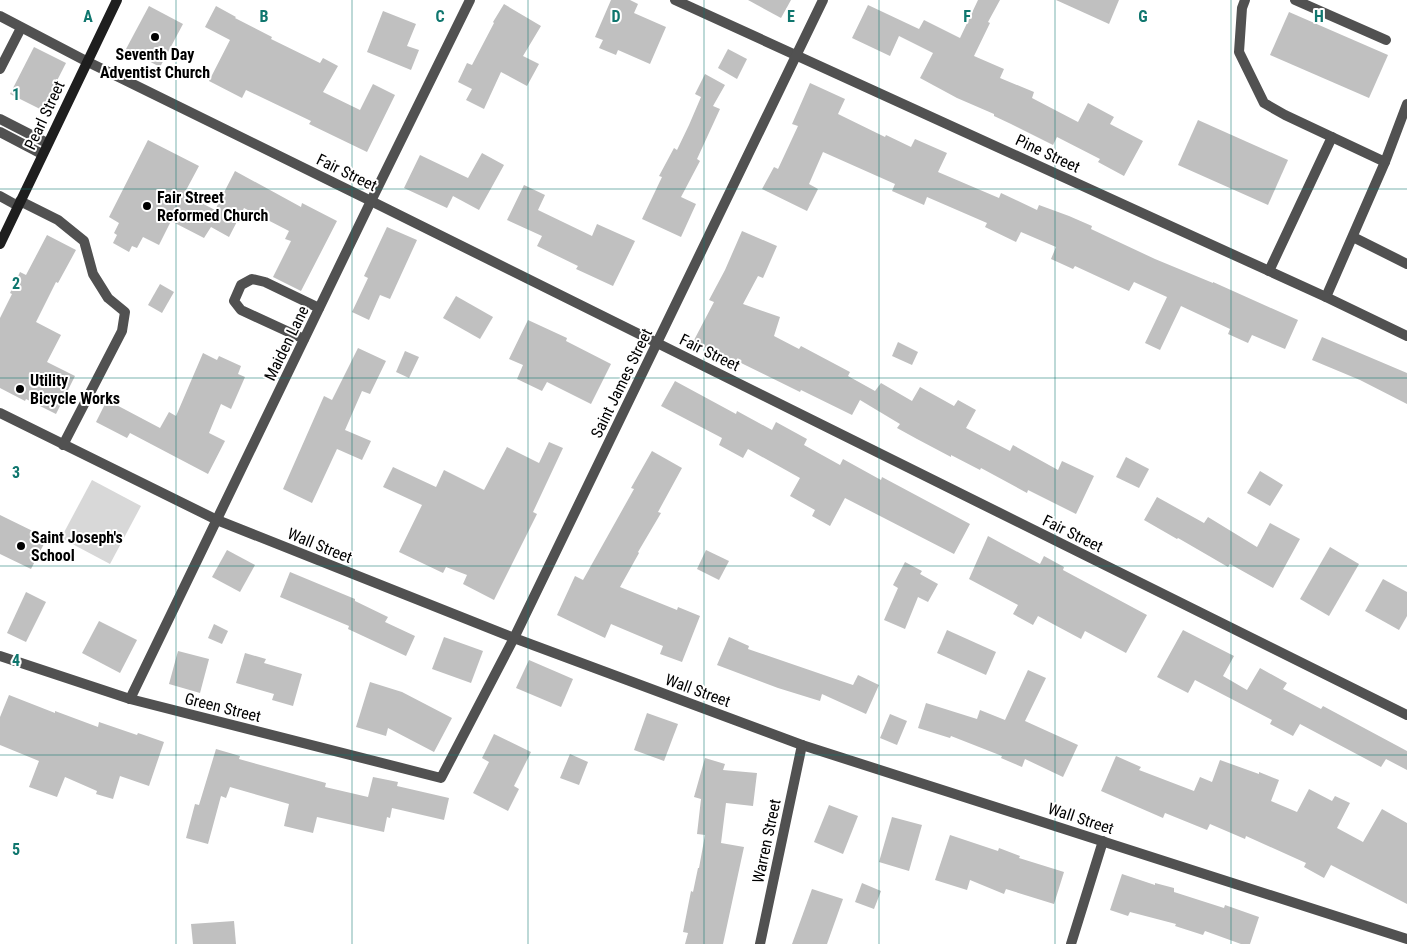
<svg xmlns="http://www.w3.org/2000/svg" width="1407" height="944" viewBox="0 0 1407 944" font-family="'Roboto Condensed',sans-serif">
  <style>
    .green { fill: #d8d8d8 }
    .building { fill: #c0c0c0 }
    .lines { fill: none; stroke-linecap: round; stroke-linejoin: round }
    .lane { stroke: #515151; stroke-width: 10 }
    .street { stroke: #515151; stroke-width: 10 }
    .secondary { stroke: #1e1e1e; stroke-width: 10 }
    .grid { fill: none; stroke: #0f766e; stroke-width: 1; stroke-opacity: 0.55 }
    .poi-dot { fill: #000; stroke: #fff; stroke-width: 2 }
    .labels { text-anchor: middle; stroke-width: 4; stroke-linejoin: round; paint-order: stroke }
    .poi-label { font-size: 16px; font-weight: bold; fill: #000; stroke: #fff; text-anchor: start }
    .street-label { font-size: 16px; fill: #000; stroke: #fff }
    .grid-label { font-size: 16px; text-anchor: middle; font-weight: bold; fill: #0f766e; stroke: #fff; stroke-width: 4; stroke-linejoin: round; paint-order: stroke }
  </style>
  <rect width="100%" height="100%" fill="#fff"/>
  <!-- green -->
  <polygon class="green" points="92,480 141,506 110,564 61,538"/>
  <!-- building -->
  <g class="building">
    <polygon points="611,0 630,0 638,4 634,13 666,27 650,64 618,50 616,55 599,48 603,40 595,37"/>
    <polygon points="748,0 791,0 781,18"/>
    <polygon points="978,0 1000,0 988,22 990,23 974,56 1004,69 1000,78 1034,92 1032,98 1078,122 1088,103 1114,117 1110,124 1143,141 1124,176 1098,162 1100,159 1057,137 1053,145 1011,124 994,116 994,114 957,98 920,78 933,53 899,36 890,56 852,38 868,5 919,29 924,20 960,38"/>
    <polygon points="1056,0 1119,0 1109,24"/>
    <polygon points="504,4 541,26 523,56 539,64 527,86 501,72 484,109 466,100 472,89 458,82 467,63 472,65 494,23 493,22"/>
    <polygon points="149,6 183,24 160,67 126,49"/>
    <polygon points="216,6 236,17 235,18 272,37 271,39 320,63 323,58 338,66 323,92 360,110 373,84 395,95 367,152 309,124 311,121 246,90 242,98 209,81 230,40 205,27"/>
    <polygon points="383,11 416,24 407,46 419,50 411,70 367,52"/>
    <polygon points="1289,12 1388,55 1369,98 1270,55"/>
    <polygon points="34,47 66,63 42,110 10,94"/>
    <polygon points="728,49 747,59 737,79 718,68"/>
    <polygon points="705,74 725,85 713,106 720,109 697,159 700,161 681,197 696,204 681,237 642,219 662,177 659,176 674,148 677,150 689,125 701,97 695,94"/>
    <polygon points="810,83 845,99 838,114 885,137 886,135 911,147 915,139 947,153 938,172 999,198 1001,193 1037,210 1039,205 1069,216 1092,226 1091,229 1155,259 1213,283 1213,282 1298,320 1285,349 1252,335 1248,343 1228,334 1230,329 1181,306 1160,350 1145,343 1167,297 1134,282 1129,291 1075,266 1073,269 1051,259 1056,247 1021,232 1016,242 985,227 987,223 927,197 924,205 892,191 895,184 823,152 809,184 818,189 807,211 762,189 774,167 778,169 798,126 792,124"/>
    <polygon points="1198,120 1288,160 1268,205 1178,165"/>
    <polygon points="148,140 199,166 184,194 215,210 235,171 301,207 302,203 337,221 301,291 273,277 291,241 285,239 289,231 244,208 229,237 211,227 204,238 171,221 159,245 143,237 137,248 132,246 129,252 113,243 117,235 114,233 119,223 109,217"/>
    <polygon points="482,153 504,165 479,210 453,196 447,208 404,188 420,155 468,178"/>
    <polygon points="524,185 545,195 538,210 592,236 597,224 635,241 613,286 576,269 578,266 537,246 542,236 507,220"/>
    <polygon points="387,227 417,240 390,299 380,295 369,320 352,312 368,278 364,276"/>
    <polygon points="742,231 777,246 763,278 758,276 743,304 780,317 774,336 799,349 801,346 850,372 848,376 875,391 881,383 912,401 920,387 954,406 958,400 976,410 966,428 1010,451 1013,445 1058,470 1062,461 1094,476 1076,514 1028,490 1027,493 981,468 980,470 951,455 951,457 917,439 897,428 900,424 860,400 852,415 801,390 800,392 739,362 738,364 693,342 714,302 709,300 725,270"/>
    <polygon points="47,235 76,250 58,283 56,282 36,322 61,335 47,362 75,376 56,414 26,399 25,401 0,388 0,318 12,294 10,293 20,272 26,275"/>
    <polygon points="160,284 174,292 162,313 148,305"/>
    <polygon points="456,296 493,317 480,339 443,318"/>
    <polygon points="528,320 567,338 566,341 611,364 591,404 547,382 542,391 517,379 523,365 509,359"/>
    <polygon points="1322,337 1407,373 1407,404 1360,380 1312,360"/>
    <polygon points="898,342 918,352 912,365 892,356"/>
    <polygon points="358,348 386,361 370,394 362,391 345,430 371,441 362,460 337,449 312,503 283,489 324,396 332,400"/>
    <polygon points="405,351 419,357 409,378 396,372"/>
    <polygon points="203,353 217,360 219,356 241,366 238,374 245,377 231,409 221,404 209,433 225,441 208,474 130,433 127,438 96,422 107,400 160,428 169,412 176,416"/>
    <polygon points="675,381 736,414 737,411 772,430 776,422 807,439 804,445 840,465 843,459 881,480 882,477 970,524 954,554 845,498 830,526 812,516 815,510 790,496 800,478 748,449 743,458 719,445 722,438 661,406"/>
    <polygon points="549,442 563,448 533,512 537,514 494,600 463,584 467,575 446,567 443,573 399,552 422,505 383,487 393,467 436,487 444,470 484,490 507,447 539,463"/>
    <polygon points="652,451 682,468 658,512 661,513 638,552 639,553 620,587 677,610 678,607 700,616 682,662 660,654 663,646 611,624 605,638 557,615 575,576 583,580 634,489 631,488"/>
    <polygon points="1126,457 1149,469 1139,488 1116,477"/>
    <polygon points="1260,471 1283,485 1270,506 1247,493"/>
    <polygon points="1157,497 1204,523 1208,517 1257,547 1270,523 1300,539 1273,588 1230,564 1228,567 1178,538 1177,539 1144,520"/>
    <polygon points="0,515 47,538 31,569 0,554"/>
    <polygon points="988,536 1040,564 1044,556 1064,567 1063,570 1147,615 1126,653 1085,631 1081,639 1038,616 1033,625 1013,614 1018,605 969,579"/>
    <polygon points="1330,547 1359,564 1329,616 1300,599"/>
    <polygon points="227,550 255,565 240,592 212,577"/>
    <polygon points="706,550 729,561 719,580 697,569"/>
    <polygon points="905,562 922,571 920,574 938,584 928,602 918,597 905,629 884,620 898,588 893,585"/>
    <polygon points="290,572 355,599 355,601 388,617 385,622 415,636 406,656 348,629 349,626 280,597"/>
    <polygon points="1383,579 1407,592 1407,616 1399,630 1365,611"/>
    <polygon points="26,592 46,602 26,642 7,633"/>
    <polygon points="99,621 137,640 120,673 82,653"/>
    <polygon points="214,624 228,631 222,644 208,638"/>
    <polygon points="947,630 996,652 986,675 937,653"/>
    <polygon points="1183,630 1234,656 1223,676 1247,690 1260,668 1287,683 1283,689 1321,709 1323,706 1407,751 1407,770 1386,759 1381,767 1300,724 1293,736 1270,724 1272,720 1195,680 1188,693 1157,677"/>
    <polygon points="444,637 483,651 471,683 432,669"/>
    <polygon points="729,637 749,646 748,649 853,685 858,675 879,685 866,714 822,694 820,701 778,688 717,665"/>
    <polygon points="178,651 209,659 200,693 169,684"/>
    <polygon points="245,653 266,659 264,663 302,674 293,706 272,700 274,694 236,683"/>
    <polygon points="529,660 573,679 561,707 516,688"/>
    <polygon points="1028,670 1046,678 1025,721 1078,745 1063,777 1025,759 1022,767 1001,758 1002,756 951,736 950,738 918,728 926,703 977,719 980,710 1005,720"/>
    <polygon points="370,682 402,692 452,718 434,752 388,728 386,736 356,727"/>
    <polygon points="9,695 55,713 55,711 98,727 99,722 137,735 138,733 164,742 149,786 120,776 113,799 96,794 97,791 65,777 57,797 29,787 39,761 0,745 0,717"/>
    <polygon points="647,713 678,724 664,761 634,750"/>
    <polygon points="890,714 907,721 897,745 880,738"/>
    <polygon points="494,734 531,752 514,786 519,789 508,811 473,793 489,762 482,758"/>
    <polygon points="216,749 240,756 239,759 326,783 325,787 368,797 373,777 398,782 397,786 449,798 444,820 392,808 390,818 387,817 384,832 317,817 313,833 284,826 289,804 230,787 226,798 221,796 208,844 186,838 195,804 199,805"/>
    <polygon points="570,754 588,762 579,785 560,778"/>
    <polygon points="1116,756 1141,767 1139,770 1194,791 1200,777 1212,782 1220,760 1259,774 1259,772 1279,780 1271,801 1297,812 1309,789 1332,801 1335,796 1350,803 1337,828 1363,842 1382,809 1407,823 1407,904 1331,865 1324,878 1304,867 1306,863 1246,836 1245,839 1210,824 1207,830 1165,813 1163,818 1101,791"/>
    <polygon points="705,758 725,764 723,770 757,773 753,806 726,803 721,843 744,847 723,944 685,944 688,933 683,932 691,891 693,892 698,868 699,868 705,835 697,834 701,799 694,797"/>
    <polygon points="829,805 858,816 843,854 814,842"/>
    <polygon points="892,817 922,825 909,871 879,862"/>
    <polygon points="950,835 998,851 999,848 1020,856 1019,858 1064,872 1054,904 1006,889 1004,894 970,880 967,890 935,880"/>
    <polygon points="1122,874 1155,885 1155,883 1174,888 1174,892 1224,908 1225,905 1259,917 1250,944 1241,944 1205,931 1203,935 1175,926 1176,924 1130,912 1128,916 1110,910"/>
    <polygon points="862,883 881,891 874,909 855,902"/>
    <polygon points="812,889 843,899 827,944 792,944"/>
    <polygon points="234,921 236,944 193,944 191,924"/>
  </g>
  <g class="lines">
    <!-- lane -->
    <g class="lane">
      <polyline points="1245,0 1242,8 1239,52 1264,103 1285,115 1385,162 1326,297"/>
      <polyline points="1295,0 1386,40"/>
      <polyline points="0,69 21,28"/>
      <polyline points="0,119 47,143"/>
      <polyline points="0,132 42,154"/>
      <polyline points="1385,162 1407,104"/>
      <polyline points="0,196 18,206"/>
      <polyline points="20,201 58,220 84,241 93,274 108,298 125,312 122,331 63,445"/>
      <polyline points="1353,237 1407,264"/>
      <polyline points="1269,271 1332,137"/>
      <polyline points="304,339 241,310 234,301 241,285 252,279 265,282 319,308"/>
    </g>
    <!-- street -->
    <g class="street">
      <polyline points="675,0 1326,297 1407,336"/>
      <polyline points="0,16 86,61 371,201 1407,715"/>
      <polyline points="0,413 217,520 514,638 802,745 1407,939"/>
      <polyline points="0,656 130,699 441,778 514,638 823,0"/>
      <polyline points="130,699 371,201 470,0"/>
      <polyline points="760,944 802,745"/>
      <polyline points="1071,944 1103,841"/>
    </g>
    <!-- secondary -->
    <polyline class="secondary" points="0,244 117,0"/>
  </g>
  <!-- grid -->
  <path class="grid" d="M176 0V944M352 0V944M528 0V944M704 0V944M879 0V944M1055 0V944M1231 0V944M0 189H1407M0 378H1407M0 566H1407M0 755H1407"/>
  <!-- markers -->
  <g class="poi-dot">
    <circle cx="155" cy="37" r="5"/>
    <circle cx="147" cy="206" r="5"/>
    <circle cx="20" cy="389" r="5"/>
    <circle cx="21" cy="546" r="5"/>
  </g>
  <g class="labels">
    <!-- poi labels -->
    <g class="poi-label">
      <text x="155" y="60" text-anchor="middle">Seventh Day<tspan x="155" dy="18">Adventist Church</tspan></text>
      <text x="157" y="203">Fair Street<tspan x="157" dy="18">Reformed Church</tspan></text>
      <text x="30" y="386">Utility<tspan x="30" dy="18">Bicycle Works</tspan></text>
      <text x="31" y="543">Saint Joseph's<tspan x="31" dy="18">School</tspan></text>
    </g>
    <!-- street labels -->
    <g class="street-label">
      <text transform="translate(44 115) rotate(-65)" y="6">Pearl Street</text>
      <text transform="translate(1048 153) rotate(25)" y="6">Pine Street</text>
      <text transform="translate(347 172) rotate(26)" y="6">Fair Street</text>
      <text transform="translate(286 343) rotate(-64)" y="6">Maiden Lane</text>
      <text transform="translate(710 352) rotate(26)" y="6">Fair Street</text>
      <text transform="translate(621 383) rotate(-64)" y="6">Saint James Street</text>
      <text transform="translate(1073 533) rotate(26)" y="6">Fair Street</text>
      <text transform="translate(320 545) rotate(22)" y="6">Wall Street</text>
      <text transform="translate(698 690) rotate(20)" y="6">Wall Street</text>
      <text transform="translate(223 707) rotate(14)" y="6">Green Street</text>
      <text transform="translate(1081 818) rotate(18)" y="6">Wall Street</text>
      <text transform="translate(766 841) rotate(-78)" y="6">Warren Street</text>
    </g>
  </g>
  <g class="grid-label">
    <text x="88" y="22">A</text>
    <text x="264" y="22">B</text>
    <text x="440" y="22">C</text>
    <text x="616" y="22">D</text>
    <text x="791" y="22">E</text>
    <text x="967" y="22">F</text>
    <text x="1143" y="22">G</text>
    <text x="1319" y="22">H</text>
    <text x="16" y="100">1</text>
    <text x="16" y="289">2</text>
    <text x="16" y="478">3</text>
    <text x="16" y="666">4</text>
    <text x="16" y="855">5</text>
  </g>
</svg>
